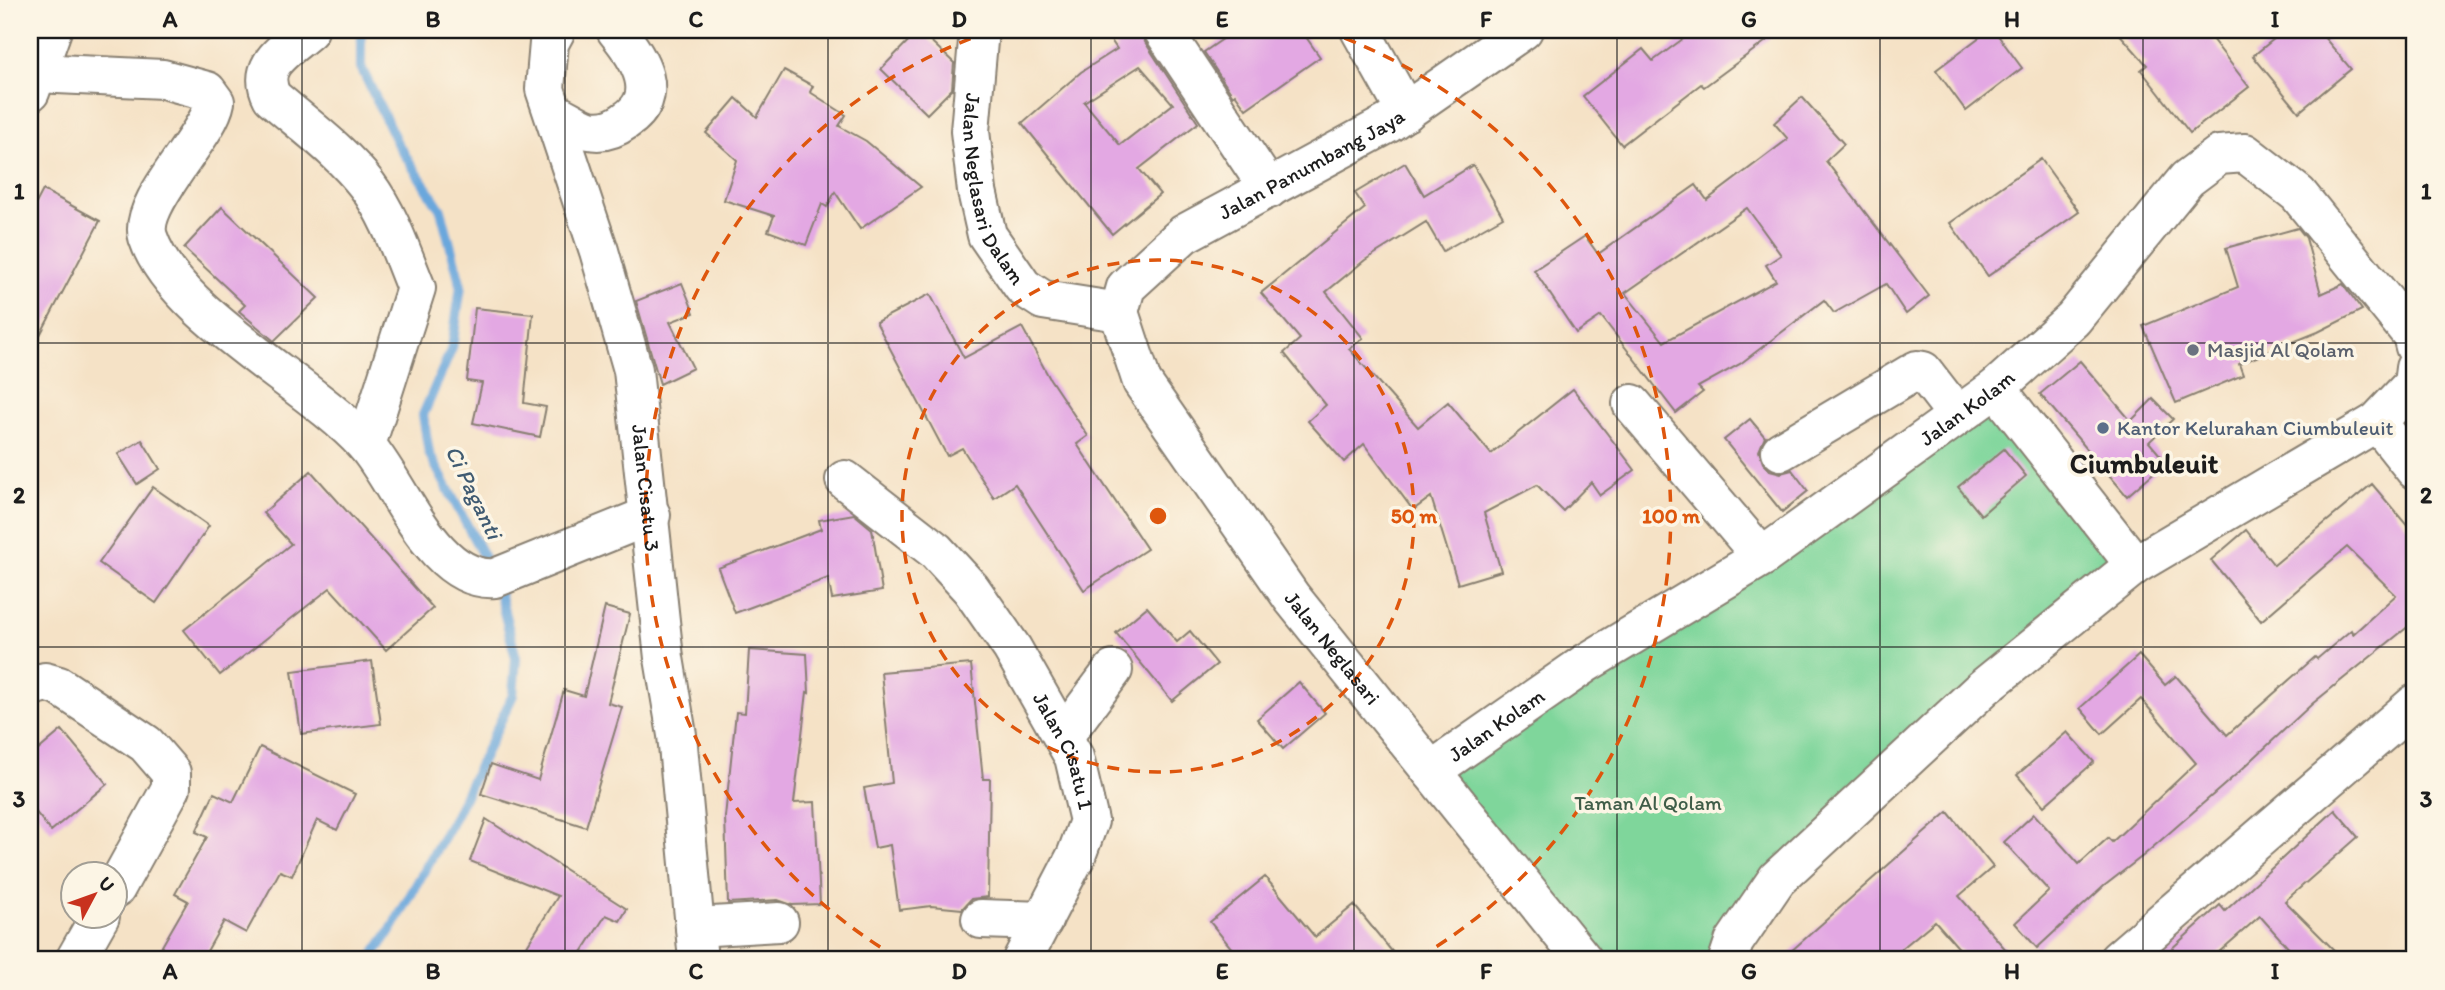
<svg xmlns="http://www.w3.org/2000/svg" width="2445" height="990" viewBox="0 0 2445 990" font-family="Itim,sans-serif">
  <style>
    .green { fill: #7fd69b; stroke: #4e795c; stroke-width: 2 }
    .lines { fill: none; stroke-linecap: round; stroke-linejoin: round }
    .stream { stroke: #6ba7dc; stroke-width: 10 }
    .building { fill: #e3a8e3; fill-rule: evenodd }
    .street-casing { stroke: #887f71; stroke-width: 42 }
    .street { stroke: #fff; stroke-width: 38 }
    .grid { fill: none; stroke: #1c1c1c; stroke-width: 2; stroke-opacity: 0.55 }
    .ring { fill: none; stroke: #de560d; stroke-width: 3.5; stroke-dasharray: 12 9 }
    .worship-dot { fill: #6b7280; stroke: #fcf5e5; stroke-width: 2.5 }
    .service-dot { fill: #5c6f8a; stroke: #fcf5e5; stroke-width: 2.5 }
    .labels { text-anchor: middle; stroke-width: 7; stroke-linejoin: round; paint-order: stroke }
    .street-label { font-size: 21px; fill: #1c1c1c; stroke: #fcf5e5 }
    .worship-label { font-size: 21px; fill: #5b616d; stroke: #fcf5e5; text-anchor: start }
    .service-label { font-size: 21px; fill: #4e5e75; stroke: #fcf5e5; text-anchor: start }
    .park-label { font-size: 21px; fill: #3f5d48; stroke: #fcf5e5 }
    .water-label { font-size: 23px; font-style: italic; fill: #405b72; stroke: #fcf5e5 }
    .district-label { font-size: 28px; font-weight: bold; fill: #1c1c1c; stroke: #fcf5e5 }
    .centre { fill: #de560d; stroke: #fcf5e5; stroke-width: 3.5 }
    .ring-label { font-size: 21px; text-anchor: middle; font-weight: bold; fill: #de560d; stroke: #fcf5e5; stroke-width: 7; stroke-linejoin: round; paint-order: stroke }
    .neatline { fill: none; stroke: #1c1c1c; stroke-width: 2.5 }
    .grid-label { font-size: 23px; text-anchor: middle; font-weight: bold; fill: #1c1c1c }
  </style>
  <rect width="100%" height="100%" fill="#fcf5e5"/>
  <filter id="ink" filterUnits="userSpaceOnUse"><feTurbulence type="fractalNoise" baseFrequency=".0143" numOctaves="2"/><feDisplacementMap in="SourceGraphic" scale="14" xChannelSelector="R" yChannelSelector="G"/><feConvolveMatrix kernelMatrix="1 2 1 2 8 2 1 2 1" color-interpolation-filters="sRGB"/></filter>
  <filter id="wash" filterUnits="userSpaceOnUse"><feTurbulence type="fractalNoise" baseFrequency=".00686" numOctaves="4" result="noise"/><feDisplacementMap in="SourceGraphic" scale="28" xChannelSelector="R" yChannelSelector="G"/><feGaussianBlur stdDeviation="1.57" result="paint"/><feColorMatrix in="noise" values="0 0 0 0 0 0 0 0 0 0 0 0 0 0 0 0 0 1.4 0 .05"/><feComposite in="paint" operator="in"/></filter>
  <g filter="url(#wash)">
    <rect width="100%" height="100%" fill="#f5e2c6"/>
    <!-- green -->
    <polygon class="green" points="1996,388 2135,565 1777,879 1728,960 1583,960 1431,771"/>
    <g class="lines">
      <!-- stream -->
      <g class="stream">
        <polyline points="361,30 361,67 397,143 441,210 461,286 452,348 423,415 429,453 490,569"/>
        <polyline points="370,960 391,930 456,814 513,695 516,658 497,584"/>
      </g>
    </g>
    <g id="blocks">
      <!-- building -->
      <g class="building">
        <polygon points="919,30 954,63 952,89 927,114 881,69"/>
        <path d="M1104 30H1141L1145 42 1198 123 1139 169 1160 194 1112 234 1022 123 1081 72 1117 49ZM1140 66 1173 104 1120 145 1084 102Z"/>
        <polygon points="1236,30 1301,30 1320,57 1246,109 1235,94 1233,96 1204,52"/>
        <polygon points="1695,30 1781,30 1704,87 1701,84 1622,145 1583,96 1643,49 1653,61"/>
        <polygon points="1989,30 1994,30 2022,68 1966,111 1936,70"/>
        <polygon points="2116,30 2205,30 2249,87 2190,133 2141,70 2147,65"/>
        <polygon points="2285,30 2318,30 2351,69 2299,112 2253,56"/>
        <polygon points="784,70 813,86 810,92 846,115 839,126 866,141 921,187 860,229 835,192 827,207 822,204 806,245 768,231 774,216 724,200 737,160 706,133 736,98 757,117"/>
        <path d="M1802 97 1844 144 1826 161 1929 296 1906 314 1886 284 1834 313 1824 300 1740 364 1698 387 1703 392 1676 413 1601 316 1576 333 1534 270 1585 236 1598 254 1696 185 1707 200 1788 139 1774 123ZM1747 208 1781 255 1766 265 1776 281 1664 342 1625 293Z"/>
        <polygon points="2041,159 2079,212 1988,276 1950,223"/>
        <polygon points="1405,163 1424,195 1473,165 1503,217 1443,251 1426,222 1365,260 1326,292 1363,338 1349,349 1418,427 1448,402 1491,454 1573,389 1635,470 1600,495 1591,482 1563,511 1537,485 1484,513 1501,571 1458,584 1431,497 1413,510 1364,444 1344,462 1308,421 1326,405 1284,353 1300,339 1261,293 1365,208 1355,193"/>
        <polygon points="43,190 100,221 30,354 30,215"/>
        <polygon points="222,207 318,298 274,341 239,311 245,305 184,248"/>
        <polygon points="2298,228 2306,238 2321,294 2343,284 2362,310 2318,332 2239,364 2243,375 2176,403 2143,326 2238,287 2226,248"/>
        <polygon points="682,283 694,313 670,322 693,368 660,384 636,301"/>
        <polygon points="930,294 964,358 1022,327 1050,379 1088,436 1077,444 1147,549 1084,590 1015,484 994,498 962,448 947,456 876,322"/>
        <polygon points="475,308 533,314 524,403 546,407 540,437 473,423 482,383 467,381"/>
        <polygon points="2080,361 2131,421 2153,399 2173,419 2149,442 2166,462 2127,496 2040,394"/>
        <polygon points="1750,419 1765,437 1759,451 1763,463 1770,470 1781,473 1792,470 1808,491 1782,512 1724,440"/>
        <polygon points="142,440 160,469 137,484 118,454"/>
        <polygon points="2004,449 2026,476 1981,515 1958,487"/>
        <polygon points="311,471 433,608 386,650 330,588 220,675 184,630 291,544 263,513"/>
        <polygon points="2372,484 2415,535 2415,621 2312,704 2239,772 2144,855 2104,886 2037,948 2015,923 2049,891 2004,842 2034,814 2079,864 2108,838 2112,842 2196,763 2141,699 2102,734 2080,708 2139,655 2165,685 2176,676 2227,735 2315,657 2317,659 2351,630 2353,634 2396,595 2347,547 2261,621 2211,560 2246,530 2274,565"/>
        <polygon points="153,487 209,526 156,603 99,563"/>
        <polygon points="854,514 872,529 882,591 832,599 828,578 735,613 718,568 821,529 819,520"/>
        <polygon points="605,607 630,614 608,703 622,707 586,827 481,794 491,764 538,780 564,690 584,696"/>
        <polygon points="1147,607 1177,642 1190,631 1217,664 1172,701 1116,633"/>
        <polygon points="749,650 807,654 809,693 807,692 794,803 815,802 820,904 792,905 778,900 728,903 725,817 736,712 745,713"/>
        <polygon points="372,661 381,724 301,734 292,671"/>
        <polygon points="971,664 983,779 990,779 988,897 971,899 962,909 931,906 899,910 890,845 875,848 864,788 892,783 881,672"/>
        <polygon points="1299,682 1325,713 1283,749 1257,719"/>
        <polygon points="62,730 107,784 51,831 30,805 30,757"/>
        <polygon points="2067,732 2094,762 2044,806 2017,775"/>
        <polygon points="260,747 355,794 337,830 317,820 292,876 280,871 246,933 224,921 202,960 154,960 188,901 175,894 207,837 196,832 214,793 233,802"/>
        <polygon points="2335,810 2358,837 2285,901 2344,960 2299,960 2260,916 2210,960 2159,960 2220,905 2225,911"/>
        <polygon points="1948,812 1993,867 1959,896 2015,960 1969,960 1935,921 1888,960 1781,960"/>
        <polygon points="486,819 627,909 620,921 606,915 577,960 518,960 558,896 470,861"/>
        <polygon points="1265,877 1315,937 1354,905 1399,960 1241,960 1210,922"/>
      </g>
    </g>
  </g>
  <g filter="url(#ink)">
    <use href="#blocks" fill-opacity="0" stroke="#887f71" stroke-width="2"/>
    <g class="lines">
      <!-- street casing -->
      <g class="street-casing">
        <g id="street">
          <path d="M309 30C287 50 255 64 272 97 304 125 341 151 367 185 390 216 402 254 416 288L366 445"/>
          <path id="s1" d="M556 30 549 43 545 89 599 251 633 370 664 658 677 735 698 960"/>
          <path id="s2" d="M979 30 970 131 977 191 987 235 1023 287 1043 300 1119 312"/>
          <polyline points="1163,30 1269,189"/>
          <polyline points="1360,30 1406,112"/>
          <path d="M36 73 163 79 207 91 215 102C209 136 137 203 148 237 173 314 310 383 365 444 400 483 433 583 495 578L651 515"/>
          <polyline points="30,92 52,30"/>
          <path d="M555 113C566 118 578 127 589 130 603 133 614 129 625 121 664 96 639 58 616 30"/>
          <path id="s3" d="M1119 312 1142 382 1292 598 1583 960"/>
          <path id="s4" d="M1119 312 1126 287 1184 234 1389 123 1523 30"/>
          <polyline points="1996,388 2135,565"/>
          <polyline points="1632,404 1762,557"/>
          <polyline points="2377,422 2415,470"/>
          <polyline points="1781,451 1917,370 1923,371 1957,415"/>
          <path id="s5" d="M845 480 936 551 971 589 1012 648 1074 757 1089 821 1076 856 1022 960"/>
          <polyline points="30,687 45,682 59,686 146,744 171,773 171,788 116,888"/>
          <polyline points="1063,737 1113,670"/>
          <path id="s6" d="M1431 771 1586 663 1762 557 1996 388 2073 319 2187 179 2219 155 2245 153 2298 194 2412 335 2415 347"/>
          <polyline points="981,919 1043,921"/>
          <polyline points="695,927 779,922"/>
          <polyline points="75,960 100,916"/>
          <polyline points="1728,960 1734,942 1777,879 1983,688 2135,565 2377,422 2413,384 2415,368"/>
          <polyline points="2118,960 2415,704"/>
        </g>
      </g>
      <!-- street -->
      <use href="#street" class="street"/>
    </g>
  </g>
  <!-- grid -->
  <path class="grid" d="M302 30V960M565 30V960M828 30V960M1091 30V960M1354 30V960M1617 30V960M1880 30V960M2143 30V960M30 343H2415M30 647H2415"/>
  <!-- distance rings -->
  <g class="ring">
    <circle cx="1158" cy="516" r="256"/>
    <path d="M898 958A513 513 0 0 1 991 31M1325 31A513 513 0 0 1 1418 958"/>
  </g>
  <!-- markers -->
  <circle class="worship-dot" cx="2193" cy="350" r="7"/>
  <circle class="service-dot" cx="2103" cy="428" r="7"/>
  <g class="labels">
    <!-- street labels -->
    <g class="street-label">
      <text dy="7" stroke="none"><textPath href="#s4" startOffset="250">Jalan Panumbang Jaya</textPath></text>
      <text dy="7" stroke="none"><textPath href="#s2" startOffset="164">Jalan Neglasari Dalam</textPath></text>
      <text dy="7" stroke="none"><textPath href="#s6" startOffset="648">Jalan Kolam</textPath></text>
      <text dy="7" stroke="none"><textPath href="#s1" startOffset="474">Jalan Cisatu 3</textPath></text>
      <text dy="7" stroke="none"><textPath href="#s3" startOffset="401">Jalan Neglasari</textPath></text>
      <text dy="7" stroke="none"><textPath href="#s6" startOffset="80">Jalan Kolam</textPath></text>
      <text dy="7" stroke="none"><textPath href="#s5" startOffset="355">Jalan Cisatu 1</textPath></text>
    </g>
    <!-- worship labels -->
    <g class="worship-label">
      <text x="2207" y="357">Masjid Al Qolam</text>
    </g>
    <!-- service labels -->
    <g class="service-label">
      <text x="2117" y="435">Kantor Kelurahan Ciumbuleuit</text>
    </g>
    <!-- park labels -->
    <g class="park-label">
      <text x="1648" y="810">Taman Al Qolam</text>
    </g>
    <!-- water labels -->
    <g class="water-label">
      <text transform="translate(474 492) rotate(64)" y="8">Ci Paganti</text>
    </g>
    <!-- district labels -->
    <g class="district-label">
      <text x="2144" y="473">Ciumbuleuit</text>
    </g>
  </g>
  <circle cx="1158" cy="516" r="10" class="centre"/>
  <g class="ring-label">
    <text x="1414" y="523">50 m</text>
    <text x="1671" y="523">100 m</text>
  </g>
  <!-- margin -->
  <rect width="2445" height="990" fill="none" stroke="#fcf5e5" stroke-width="77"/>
  <!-- north arrow -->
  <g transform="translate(94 895) rotate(49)"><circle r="33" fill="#fcf5e5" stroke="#a29e95" stroke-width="2"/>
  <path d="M0-5L12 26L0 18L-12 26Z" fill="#c8321e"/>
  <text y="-10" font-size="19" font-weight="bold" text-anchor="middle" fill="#1c1c1c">U</text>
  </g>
  <rect x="38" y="38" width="2368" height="913" class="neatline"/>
  <g class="grid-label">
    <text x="170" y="27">A</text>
    <text x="433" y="27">B</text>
    <text x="696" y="27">C</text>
    <text x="959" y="27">D</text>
    <text x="1222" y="27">E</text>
    <text x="1486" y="27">F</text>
    <text x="1749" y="27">G</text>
    <text x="2012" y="27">H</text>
    <text x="2275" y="27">I</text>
    <text x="19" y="199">1</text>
    <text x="2426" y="199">1</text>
    <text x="19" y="503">2</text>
    <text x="2426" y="503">2</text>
    <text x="19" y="807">3</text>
    <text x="2426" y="807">3</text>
    <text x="170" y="979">A</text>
    <text x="433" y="979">B</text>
    <text x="696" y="979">C</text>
    <text x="959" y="979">D</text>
    <text x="1222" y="979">E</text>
    <text x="1486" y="979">F</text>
    <text x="1749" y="979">G</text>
    <text x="2012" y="979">H</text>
    <text x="2275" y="979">I</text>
  </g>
</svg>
